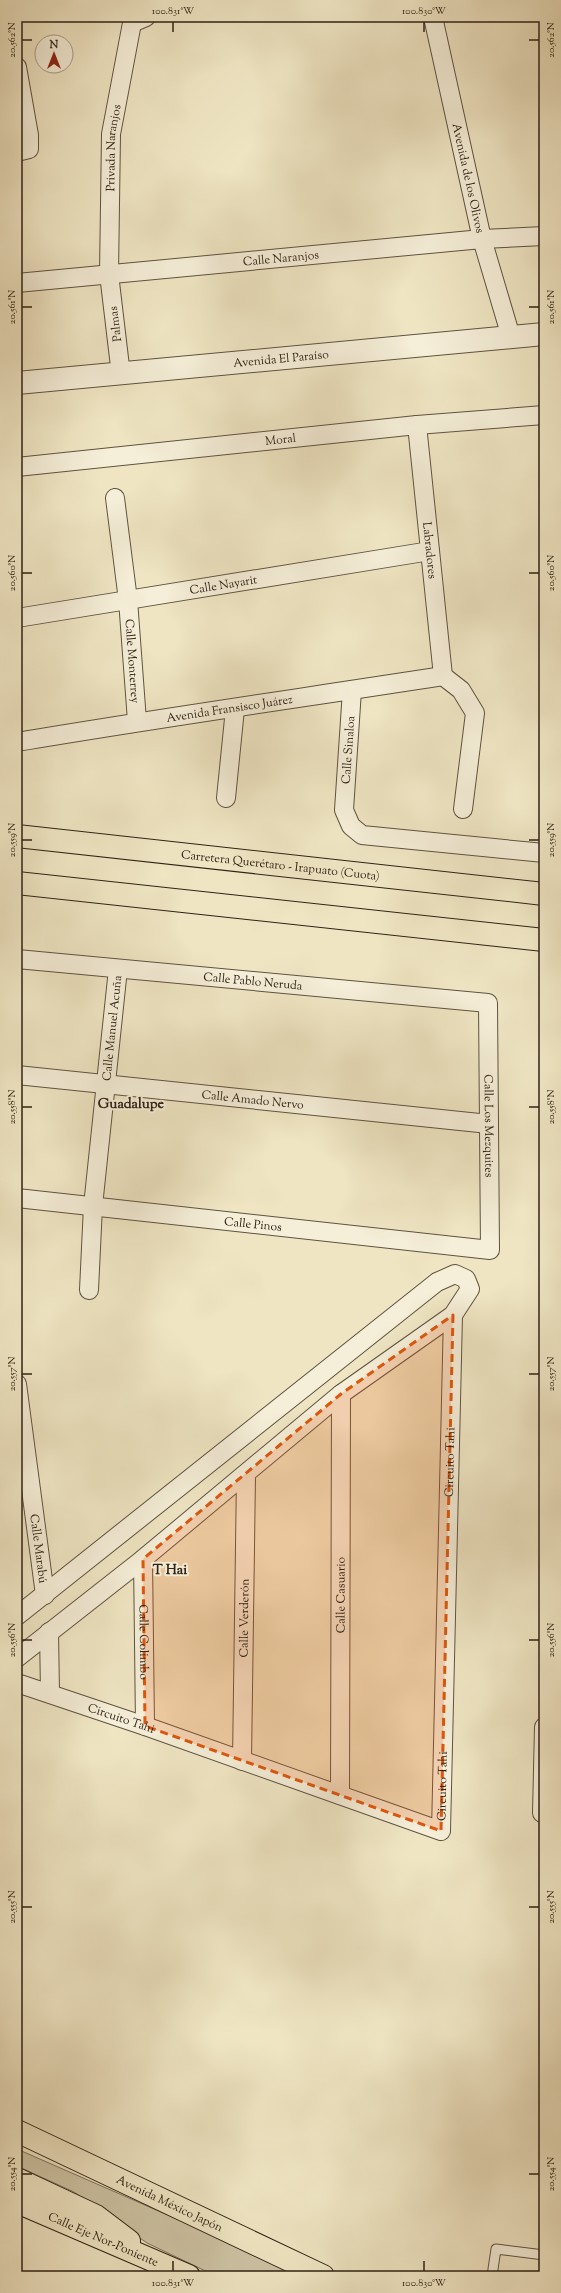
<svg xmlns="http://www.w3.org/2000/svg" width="561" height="2293" viewBox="0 0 561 2293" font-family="'Sorts Mill Goudy',serif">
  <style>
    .green { fill: #cec4a5; stroke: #7e735d }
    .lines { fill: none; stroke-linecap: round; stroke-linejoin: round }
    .service-casing { stroke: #5f5340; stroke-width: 11 }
    .minor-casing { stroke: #5f5340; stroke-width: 20 }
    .tertiary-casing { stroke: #5f5340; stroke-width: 24 }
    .primary-casing { stroke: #2f2215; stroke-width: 24 }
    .motorway-casing { stroke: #2f2215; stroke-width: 24 }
    .service { stroke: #f5eed8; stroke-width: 9 }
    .minor { stroke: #f5eed8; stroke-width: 18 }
    .tertiary { stroke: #f5eed8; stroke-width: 22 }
    .primary { stroke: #efe5c3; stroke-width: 22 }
    .motorway { stroke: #efe5c3; stroke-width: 22 }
    .marked { fill: #df560c; fill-opacity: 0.2; stroke: #df560c; stroke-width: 3; stroke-dasharray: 8 5; stroke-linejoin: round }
    .ticks { fill: none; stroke: #2f2215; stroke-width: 1.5 }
    .labels { text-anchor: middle; stroke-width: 4; stroke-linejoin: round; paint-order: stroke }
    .street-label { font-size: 12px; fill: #2f2215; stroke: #f5eed8 }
    .quarter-label { font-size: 14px; font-weight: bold; fill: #2f2215; stroke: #f5eed8 }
    .neatline { fill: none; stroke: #2f2215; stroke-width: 1.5 }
    .ticks-label { font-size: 10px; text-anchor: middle; fill: #2f2215 }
  </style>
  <rect width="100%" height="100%" fill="#efe5c3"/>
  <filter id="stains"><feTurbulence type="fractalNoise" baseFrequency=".005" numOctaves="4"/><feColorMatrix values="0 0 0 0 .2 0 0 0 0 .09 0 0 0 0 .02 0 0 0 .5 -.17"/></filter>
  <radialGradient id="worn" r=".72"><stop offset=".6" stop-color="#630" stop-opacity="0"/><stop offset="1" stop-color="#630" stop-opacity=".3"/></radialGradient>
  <!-- green -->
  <polygon class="green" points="17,2149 307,2276 216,2276 147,2243 74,2192 17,2166"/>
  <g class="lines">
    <!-- service casing -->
    <g class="service-casing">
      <polyline id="service" points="492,2276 496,2249 544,2255"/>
    </g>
    <!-- minor casing -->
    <g class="minor-casing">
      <g id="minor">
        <path id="s1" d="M433 17 482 239 511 337"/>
        <polyline points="17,67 29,135 29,149 17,152"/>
        <path id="s2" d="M17 283 482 239 544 236"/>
        <path id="s3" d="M121 375 109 274 111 134 132 23 146 17"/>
        <path id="s4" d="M417 425 443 676"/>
        <path id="s5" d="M17 467 417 425 544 415"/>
        <path id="s6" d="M115 498 128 600 137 721"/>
        <path id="s7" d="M17 618 430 551"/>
        <polyline points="443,676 461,690 475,713 463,809"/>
        <polyline points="352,690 344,810 351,826 362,835 544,853"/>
        <path id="s8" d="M17 742C159 718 301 698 443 676"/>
        <polyline points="226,798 235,709"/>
        <path id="s9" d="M17 959 488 1003 490 1250 17 1198"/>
        <path id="s10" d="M17 1075 489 1124"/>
        <path id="s11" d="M89 1290 93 1206 118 969"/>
        <path id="s12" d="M17 1384 45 1595"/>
        <path id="s13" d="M143 1559 145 1726"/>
        <polyline points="17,1616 437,1282 455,1274 466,1279 470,1289 453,1315 341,1394 143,1559 17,1658"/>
        <polyline points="49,1632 50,1693"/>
        <path id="s14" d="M17 1683 145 1726 441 1831 453 1315"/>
        <path id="s15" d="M242 1761 246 1475"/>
        <path id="s16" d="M340 1795 341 1394"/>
        <polyline points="542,1813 544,1727"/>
      </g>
    </g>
    <!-- tertiary casing -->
    <g class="tertiary-casing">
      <g id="tertiary">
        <path id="s17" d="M17 383 544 334"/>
      </g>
    </g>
    <!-- primary casing -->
    <g class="primary-casing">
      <g id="primary">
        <path id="s18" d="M17 2131 323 2276"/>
        <polyline points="17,2179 96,2216 129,2241"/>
        <path id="s19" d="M17 2202 189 2276"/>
      </g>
    </g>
    <!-- motorway casing -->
    <g class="motorway-casing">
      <g id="motorway">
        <path id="s20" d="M17 836 544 894"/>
        <polyline points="17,883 544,940"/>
      </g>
    </g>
    <!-- service -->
    <use href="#service" class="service"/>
    <!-- minor -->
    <use href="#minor" class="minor"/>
    <!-- tertiary -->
    <use href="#tertiary" class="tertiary"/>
    <!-- primary -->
    <use href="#primary" class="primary"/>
    <!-- motorway -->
    <use href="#motorway" class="motorway"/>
  </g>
  <!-- marked area -->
  <path class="marked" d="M453 1315 441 1831 145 1726 143 1559 341 1394Z"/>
  <!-- ticks -->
  <path class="ticks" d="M173 22V32M424 22V32M22 40H32M529 40H539M22 307H32M529 307H539M22 573H32M529 573H539M22 840H32M529 840H539M22 1107H32M529 1107H539M22 1374H32M529 1374H539M22 1640H32M529 1640H539M22 1907H32M529 1907H539M22 2174H32M529 2174H539M173 2261V2271M424 2261V2271"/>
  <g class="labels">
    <!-- street labels -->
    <g class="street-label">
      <text dy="4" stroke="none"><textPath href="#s3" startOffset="228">Privada Naranjos</textPath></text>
      <text dy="4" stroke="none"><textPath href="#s1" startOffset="165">Avenida de los Olivos</textPath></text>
      <text dy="4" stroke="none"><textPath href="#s2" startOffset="265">Calle Naranjos</textPath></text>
      <text transform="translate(115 324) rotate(-97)" y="4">Palmas</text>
      <text dy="4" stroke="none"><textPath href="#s17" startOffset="265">Avenida El Paraíso</textPath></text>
      <text dy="4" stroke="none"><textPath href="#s5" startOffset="265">Moral</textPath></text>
      <text dy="4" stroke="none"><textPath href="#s4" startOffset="126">Labradores</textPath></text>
      <text dy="4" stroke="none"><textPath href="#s7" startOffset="209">Calle Nayarit</textPath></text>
      <text dy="4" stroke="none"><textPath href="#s6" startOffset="164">Calle Monterrey</textPath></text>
      <text dy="4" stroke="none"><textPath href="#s8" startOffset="215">Avenida Fransisco Juárez</textPath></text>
      <text transform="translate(348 750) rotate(-86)" y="4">Calle Sinaloa</text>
      <text dy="4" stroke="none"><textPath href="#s20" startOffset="265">Carretera Querétaro - Irapuato (Cuota)</textPath></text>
      <text dy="4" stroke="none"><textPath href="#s9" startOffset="237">Calle Pablo Neruda</textPath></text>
      <text dy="4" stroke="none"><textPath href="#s11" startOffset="263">Calle Manuel Acuña</textPath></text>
      <text dy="4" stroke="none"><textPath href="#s10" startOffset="237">Calle Amado Nervo</textPath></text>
      <text dy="4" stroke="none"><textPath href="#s9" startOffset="596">Calle Los Mezquites</textPath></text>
      <text transform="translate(253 1224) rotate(6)" y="4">Calle Pinos</text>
      <text dy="4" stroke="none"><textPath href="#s14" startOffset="818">Circuito Tahi</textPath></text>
      <text dy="4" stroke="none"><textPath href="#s12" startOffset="166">Calle Marabú</textPath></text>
      <text dy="4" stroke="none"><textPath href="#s16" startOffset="200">Calle Casuario</textPath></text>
      <text dy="4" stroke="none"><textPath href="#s15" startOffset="143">Calle Verderón</textPath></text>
      <text dy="4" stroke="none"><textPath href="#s13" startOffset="83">Calle Colimbo</textPath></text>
      <text dy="4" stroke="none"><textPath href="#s14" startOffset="110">Circuito Tahi</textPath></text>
      <text dy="4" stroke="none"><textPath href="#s14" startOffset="494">Circuito Tahi</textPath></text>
      <text dy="4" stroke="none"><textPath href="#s18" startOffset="169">Avenida México Japón</textPath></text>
      <text dy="4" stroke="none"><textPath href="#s19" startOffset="94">Calle Eje Nor-Poniente</textPath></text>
    </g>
    <!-- quarter labels -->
    <g class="quarter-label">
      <text x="131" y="1108">Guadalupe</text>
      <text x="170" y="1574">T Hai</text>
    </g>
  </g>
  <!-- margin -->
  <rect width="561" height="2293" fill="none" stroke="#efe5c3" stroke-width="44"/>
  <!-- north arrow -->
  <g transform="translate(54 54)"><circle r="19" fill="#f5eed8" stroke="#a69c8a"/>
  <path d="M0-3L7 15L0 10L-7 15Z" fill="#8f2418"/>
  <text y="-6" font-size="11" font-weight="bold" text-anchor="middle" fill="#2f2215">N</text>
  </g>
  <rect x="22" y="22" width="517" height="2249" class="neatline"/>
  <g class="ticks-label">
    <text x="173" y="14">100.831°W</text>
    <text x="424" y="14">100.830°W</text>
    <text transform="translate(11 40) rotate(-90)" y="4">20.562°N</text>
    <text transform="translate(550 40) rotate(-90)" y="4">20.562°N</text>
    <text transform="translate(11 307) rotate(-90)" y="4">20.561°N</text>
    <text transform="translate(550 307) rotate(-90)" y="4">20.561°N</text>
    <text transform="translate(11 573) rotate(-90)" y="4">20.560°N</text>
    <text transform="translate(550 573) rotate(-90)" y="4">20.560°N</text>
    <text transform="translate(11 840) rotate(-90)" y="4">20.559°N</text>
    <text transform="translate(550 840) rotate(-90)" y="4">20.559°N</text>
    <text transform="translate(11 1107) rotate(-90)" y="4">20.558°N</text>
    <text transform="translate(550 1107) rotate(-90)" y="4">20.558°N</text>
    <text transform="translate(11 1374) rotate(-90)" y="4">20.557°N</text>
    <text transform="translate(550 1374) rotate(-90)" y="4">20.557°N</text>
    <text transform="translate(11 1640) rotate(-90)" y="4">20.556°N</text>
    <text transform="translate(550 1640) rotate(-90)" y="4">20.556°N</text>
    <text transform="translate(11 1907) rotate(-90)" y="4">20.555°N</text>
    <text transform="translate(550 1907) rotate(-90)" y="4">20.555°N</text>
    <text transform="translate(11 2174) rotate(-90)" y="4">20.554°N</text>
    <text transform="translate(550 2174) rotate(-90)" y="4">20.554°N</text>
    <text x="173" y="2286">100.831°W</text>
    <text x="424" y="2286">100.830°W</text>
  </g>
  <rect width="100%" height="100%" filter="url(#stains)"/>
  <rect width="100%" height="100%" fill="url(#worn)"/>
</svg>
